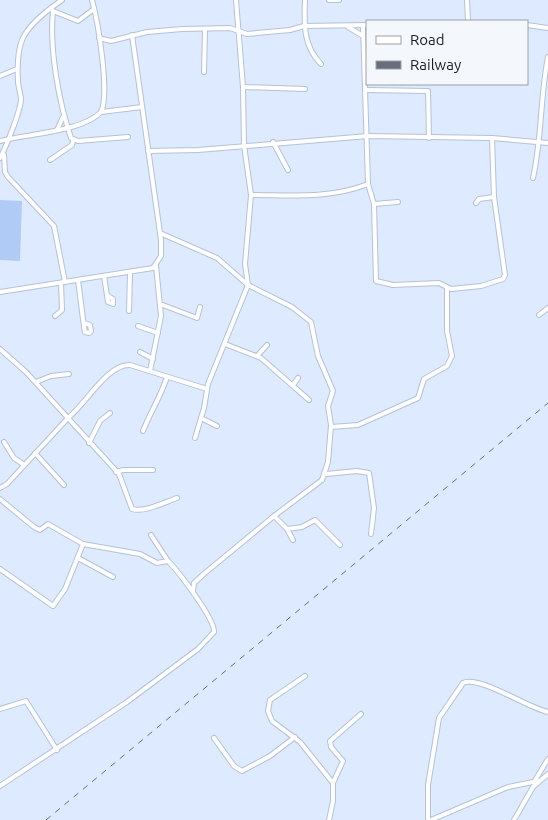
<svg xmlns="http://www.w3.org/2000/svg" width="548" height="820" viewBox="0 0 548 820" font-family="Ubuntu,sans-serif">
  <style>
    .green { fill: #afcbf6 }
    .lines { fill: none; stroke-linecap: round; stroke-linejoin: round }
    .minor-casing { stroke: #b5c2d6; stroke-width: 6 }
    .minor { stroke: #fff; stroke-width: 4 }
    .rail { stroke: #666e7a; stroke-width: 1; stroke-dasharray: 6 6; stroke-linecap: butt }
  </style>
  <rect width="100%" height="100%" fill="#ddeaff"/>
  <!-- green -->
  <polygon class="green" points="0,200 22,201 20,261 0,260"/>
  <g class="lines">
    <!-- minor casing -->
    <g class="minor-casing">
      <g id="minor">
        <path d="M62 0 51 8 53 11C49 48 59 103 71 138L78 141 128 137"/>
        <path d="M305 0C304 24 303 46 321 64"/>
        <polyline points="329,0 339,0"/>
        <polyline points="467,0 468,21"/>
        <polyline points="53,11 78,21 94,9"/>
        <polyline points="363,25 368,184 374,204 376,281 393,285 439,283 451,289 481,286 503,279 505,275 494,197 492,138"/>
        <polyline points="527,25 548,28"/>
        <polyline points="348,27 363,36"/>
        <polyline points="99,38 111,41 147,32 182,29 230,28 247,34 290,30 304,26 367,25"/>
        <polyline points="204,72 205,29"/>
        <polyline points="0,76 17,69"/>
        <polyline points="243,87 305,89"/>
        <polyline points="366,90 428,91 429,138"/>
        <polyline points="101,112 142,107"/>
        <polyline points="57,130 63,117"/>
        <path d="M0 141C26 134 82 132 101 112 110 93 98 22 92 0"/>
        <polyline points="273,142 288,170"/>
        <polyline points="148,151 198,150 368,136 492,138 548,143"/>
        <polyline points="4,155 5,172 8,177 54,226 65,282"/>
        <path d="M0 158C6 147 20 112 21 100 21 94 18 87 18 81 16 43 21 31 51 8"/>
        <polyline points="50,160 72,145 73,141"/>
        <path d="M533 178C542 138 540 97 548 57"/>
        <path d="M251 195C291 195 330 199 368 184"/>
        <polyline points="476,203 479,199 494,197"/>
        <polyline points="374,204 398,202"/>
        <polyline points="160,233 217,258 248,285 292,307 311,322 318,356 333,391 328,406 331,425 328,462 322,480 274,516 205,573 194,583 193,591"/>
        <polyline points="104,276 108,302 113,304 113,299 108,296"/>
        <polyline points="78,280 84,327 85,332 89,333 91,331 90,325 84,323"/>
        <polyline points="0,292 153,268 161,256 161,240 132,35"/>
        <polyline points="160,304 197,318 200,307"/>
        <polyline points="129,311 130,273"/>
        <polyline points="539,315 548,308"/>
        <polyline points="55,316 62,310 61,283"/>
        <polyline points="138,326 158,333"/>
        <polyline points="225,344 261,358 309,400"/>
        <path d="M0 349 26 372 119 474 132 509C144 513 165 502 177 498"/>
        <polyline points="140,352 153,359"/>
        <polyline points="257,356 267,345"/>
        <polyline points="150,371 161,316 156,266"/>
        <polyline points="36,382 51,376 69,374"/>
        <polyline points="293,385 298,378"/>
        <polyline points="201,418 217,426"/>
        <polyline points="331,427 358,425 418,398 424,379 447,366 452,356 447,331 447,288"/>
        <path d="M143 431C150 413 161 396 167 377"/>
        <polyline points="195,438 204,408 208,384 248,285 245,264 251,195 244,145 243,87 236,0"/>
        <polyline points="4,442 14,458 23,464"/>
        <polyline points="89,443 100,421 110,413"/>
        <polyline points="35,453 64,485"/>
        <polyline points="116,472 123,470 153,470"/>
        <polyline points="326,474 357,471 369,473 374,508 371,534"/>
        <path d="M0 488 7 484 68 418C86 404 107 364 130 365L207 389"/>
        <polyline points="0,499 34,527 40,530 48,524 83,544 65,589 53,606 0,569"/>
        <polyline points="274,516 287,529 293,540"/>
        <polyline points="287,529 302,527 315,520 340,545"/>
        <polyline points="151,535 168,561"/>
        <polyline points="78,558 113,577"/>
        <polyline points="305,676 270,700 268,711 272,721 300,742 333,783 333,801 329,820"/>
        <polyline points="0,709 26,701 57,750"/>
        <polyline points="214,738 234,766 242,771 270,756 295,737"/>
        <polyline points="534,782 548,759"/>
        <polyline points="333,783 343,761 331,747 330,741 361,714"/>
        <path d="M0 786 127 702 198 649 214 632C215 619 178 571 168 561L157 563 140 554 83 544"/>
        <path d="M428 820V785L439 718 463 683C479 675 528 708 548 712"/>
        <polyline points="431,820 508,787 538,781"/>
        <polyline points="514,820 533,787 548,774"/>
      </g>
    </g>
    <!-- minor -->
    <use href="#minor" class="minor"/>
    <!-- rail -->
    <polyline class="rail" points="46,820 548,403"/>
  </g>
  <!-- legend -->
  <rect x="366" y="20" width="162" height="65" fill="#f4f7fb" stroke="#9ca0a5"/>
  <rect x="376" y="36" width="25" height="8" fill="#ffffff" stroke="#9ca0a5"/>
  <text x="410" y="45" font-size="15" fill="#181d24">Road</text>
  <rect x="376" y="61" width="25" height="8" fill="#666e7a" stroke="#9ca0a5"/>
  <text x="410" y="70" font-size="15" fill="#181d24">Railway</text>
</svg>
